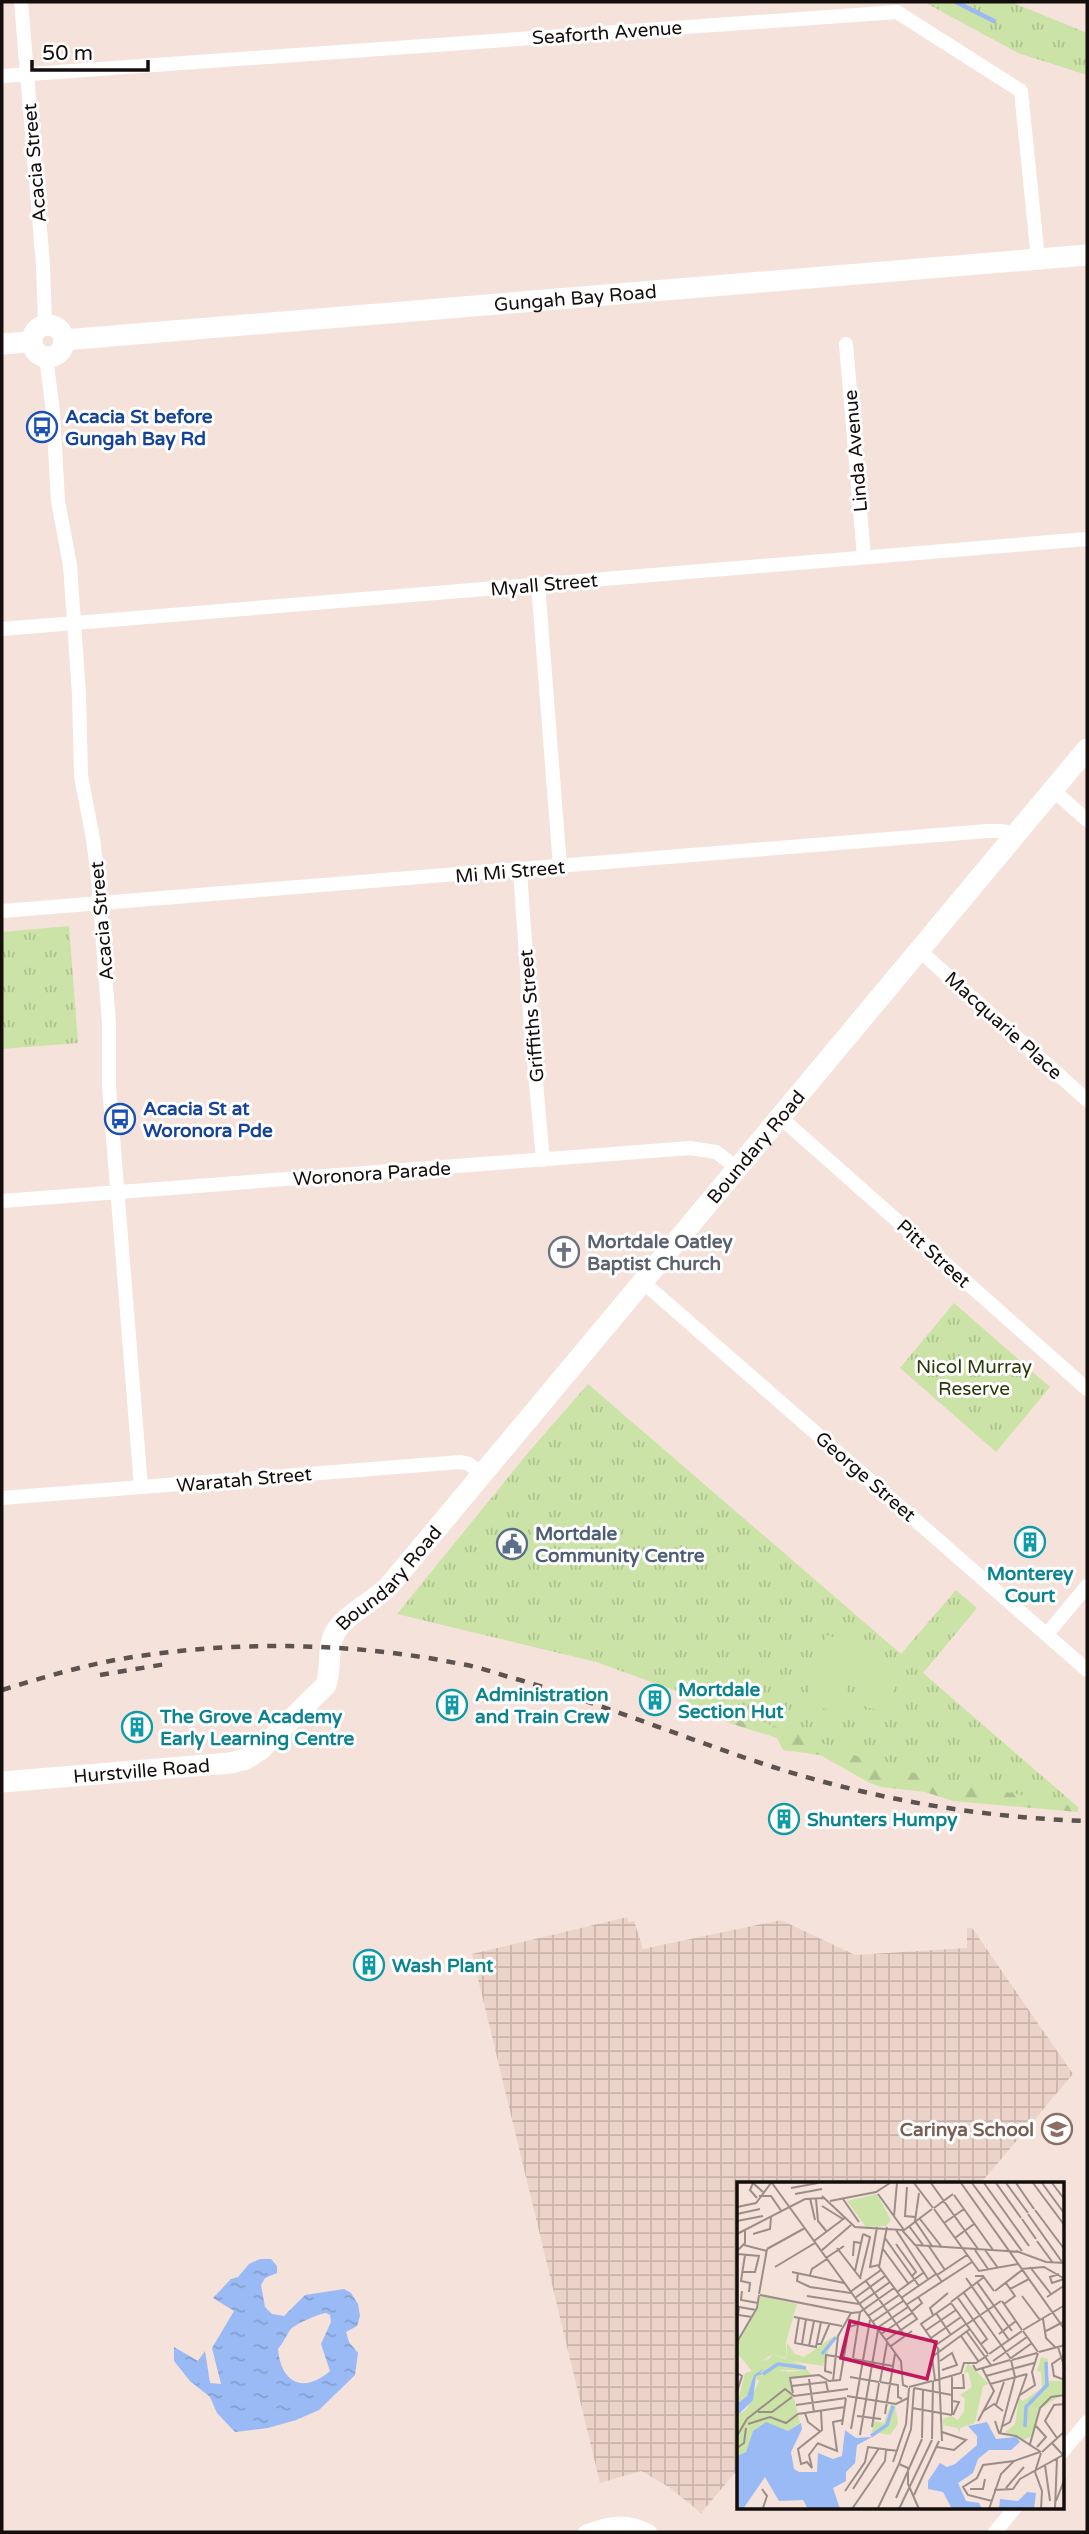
<svg xmlns="http://www.w3.org/2000/svg" width="1089" height="2534" viewBox="0 0 1089 2534" font-family="'Varela Round',sans-serif">
  <style>
    .industrial { fill: url(#industrial-grid) }
    .forest { fill: url(#forest-firs) }
    .park { fill: url(#park-tufts) }
    .pitch { fill: #cbe3a6 }
    .water { fill: url(#water-ripples); fill-rule: evenodd }
    .lines { fill: none; stroke-linecap: round; stroke-linejoin: round }
    .stream { stroke: #99baf4; stroke-width: 4.5 }
    .street { stroke: #fff; stroke-width: 14 }
    .secondary { stroke: #fff; stroke-width: 21 }
    .rail { stroke: #5c524f; stroke-width: 4.5; stroke-dasharray: 9 9; stroke-linecap: butt }
    .labels { text-anchor: middle; stroke-width: 6; stroke-linejoin: round; paint-order: stroke }
    .street-label { font-size: 19px; fill: #140e0c; stroke: #fff }
    .transit-label { font-size: 19px; font-weight: bold; fill: #164399; stroke: #fff; text-anchor: start }
    .worship-label { font-size: 19px; font-weight: bold; fill: #5b616d; stroke: #fff; text-anchor: start }
    .park-label { font-size: 19px; fill: #2a3909; stroke: #fff }
    .service-label { font-size: 19px; font-weight: bold; fill: #4e5e75; stroke: #fff; text-anchor: start }
    .culture-label { font-size: 19px; font-weight: bold; fill: #0d838f; stroke: #fff; text-anchor: start }
    .education-label { font-size: 19px; font-weight: bold; fill: #785e54; stroke: #fff; text-anchor: end }
    .inset-river { fill: none; stroke: #99baf4; stroke-width: 3.5 }
    .inset-road { fill: none; stroke: #9b8d88; stroke-width: 2 }
    .view { fill: #c2185b; fill-opacity: 0.15; stroke: #c2185b; stroke-width: 3.5 }
    .inset-edge { fill: none; stroke: #140e0c; stroke-width: 3.5 }
  </style>
  <defs>
    <pattern id="industrial-grid" width="8" height="8" patternUnits="userSpaceOnUse" patternTransform="scale(1.75)"><rect width="8" height="8" fill="#ecd3ca"/><path d="M0 4h8M4 0v8" fill="none" stroke="#cab4ac"/></pattern>
    <pattern id="forest-firs" width="22" height="20" patternUnits="userSpaceOnUse" patternTransform="scale(1.75)"><rect width="22" height="20" fill="#cbe3a6"/><path d="M5 1l3.5 6h-7zM16 11l3.5 6h-7z" fill="#adc28e"/></pattern>
    <pattern id="park-tufts" width="24" height="20" patternUnits="userSpaceOnUse" patternTransform="scale(1.75)"><rect width="24" height="20" fill="#cbe3a6"/><path d="M3 7l-1-3M5 7V3M7 7l1-3M15 17l-1-3M17 17v-4M19 17l1-3" fill="none" stroke="#adc28e"/></pattern>
    <pattern id="water-ripples" width="26" height="14" patternUnits="userSpaceOnUse" patternTransform="scale(1.75)"><rect width="26" height="14" fill="#99baf4"/><path d="M2 4q2-2 4 0t4 0M15 11q2-2 4 0t4 0" fill="none" stroke="#839fd0"/></pattern>
  </defs>
  <rect width="100%" height="100%" fill="#f5e2db"/>
  <!-- industrial -->
  <polygon class="industrial" points="627,1917 629,1922 634,1921 643,1949 781,1920 855,1955 967,1948 967,1928 972,1928 1073,2074 980,2184 739,2184 739,2468 701,2513 669,2487 641,2471 600,2483 472,1954"/>
  <!-- forest -->
  <path class="forest" d="M667 1686 1078 1807V1812L953 1801 925 1792 881 1787 870 1783 820 1755 783 1750 777 1738C761 1732 713 1722 706 1707L689 1705 680 1691Z"/>
  <!-- park -->
  <g class="park">
    <polygon points="924,2 1011,2 1087,33 1087,75 1018,53"/>
    <polygon points="69,926 78,1043 2,1049 2,932"/>
    <polygon points="954,1303 1050,1387 996,1452 900,1368"/>
    <polygon points="588,1384 901,1654 956,1590 977,1608 923,1673 1078,1807 890,1768 596,1662 397,1614 527,1454"/>
  </g>
  <!-- pitch -->
  <g class="pitch">
    <polygon points="826,1635 860,1646 839,1713 805,1703"/>
    <polygon points="866,1664 899,1675 887,1713 854,1703"/>
  </g>
  <!-- water -->
  <path class="water" d="M260 2259H271L277 2266V2273L265 2278 261 2285 265 2307 272 2314 284 2316 305 2295 344 2289 351 2293 358 2304 360 2316 357 2326 346 2332 349 2342 358 2353 355 2375 319 2410 296 2420 268 2428 235 2432 217 2413 210 2397 190 2381 174 2361V2347L198 2361 205 2351 210 2383 221 2384 212 2348 234 2311 213 2298 231 2279 238 2277 249 2264ZM326 2313 330 2315 331 2322 321 2344 330 2371C303 2394 281 2383 278 2349 283 2343 286 2336 290 2330 295 2324 318 2314 326 2313Z"/>
  <g class="lines">
    <!-- stream -->
    <polyline class="stream" points="956,2 994,21"/>
    <!-- street -->
    <g class="street">
      <polyline points="21,2 43,265 45,324"/>
      <polyline points="2,76 897,12 1021,91 1038,259"/>
      <polyline points="846,344 864,557"/>
      <polyline points="46,357 53,412 58,501 70,565 79,694 81,776 93,839 98,878 109,1024 109,1087 141,1487"/>
      <polyline points="538,584 560,867"/>
      <polyline points="2,629 1087,539"/>
      <polyline points="1053,790 1087,820"/>
      <polyline points="520,871 531,1027 543,1160"/>
      <polyline points="2,911 987,831 1001,831 1018,834"/>
      <polyline points="920,951 1087,1100"/>
      <polyline points="780,1117 1087,1389"/>
      <polyline points="2,1201 690,1148 716,1152 737,1168"/>
      <polyline points="644,1283 1087,1670"/>
      <polyline points="2,1498 461,1462 469,1464 482,1474"/>
      <polyline points="1047,1634 1087,1586"/>
      <polyline points="1063,2451 1087,2422"/>
      <path d="M585 2532C608 2523 628 2519 650 2532"/>
      <polyline points="995,2532 1015,2508"/>
    </g>
    <!-- secondary -->
    <g class="secondary">
      <circle cx="48" cy="341" r="16"/>
      <path id="s1" d="M64 340 1087 255"/>
      <polyline points="2,344 31,342"/>
      <path id="s2" d="M2 1782 230 1763 246 1759 260 1750 326 1685C331 1670 328 1654 332 1640 338 1617 373 1603 389 1586L1087 749"/>
    </g>
    <!-- rail -->
    <g class="rail">
      <polyline points="100,1675 166,1664"/>
      <path d="M2 1690C41 1678 81 1666 121 1659 230 1640 353 1642 461 1664 481 1667 500 1675 520 1680 594 1702 665 1730 737 1755 851 1795 967 1817 1087 1821"/>
    </g>
  </g>
  <!-- icons -->
  <defs>
    <g id="bus-ring" transform="scale(1.575)"><circle r="9.5" fill="#fff" stroke="#1a4fb4" stroke-width="1.5"/><path d="M-5-6H5V4H4V6H2V4H-2V6H-4V4H-5ZM-3.5-4V0h7V-4ZM-3.5 1.2v1.5H-2V1.2ZM2 1.2v1.5H3.5V1.2Z" fill="#1a4fb4"/></g>
    <g id="church-ring" transform="scale(1.575)"><circle r="9.5" fill="#fff" stroke="#6b7280" stroke-width="1.5"/><path d="M-1.2-6h2.4v3.5h3.3v2.4h-3.3V6h-2.4V-.1h-3.3v-2.4h3.3Z" fill="#6b7280"/></g>
    <g id="building-ring" transform="scale(1.575)"><circle r="9.5" fill="#fff" stroke="#0f9aa8" stroke-width="1.5"/><path d="M-4-6H4V6H1V3H-1V6H-4ZM-2.5-4.3h1.7v1.8h-1.7ZM.8-4.3h1.7v1.8H.8ZM-2.5-1h1.7V.8h-1.7ZM.8-1h1.7V.8H.8Z" fill="#0f9aa8"/></g>
    <g id="civic-ring" transform="scale(1.575)"><circle r="9.5" fill="#fff" stroke="#5c6f8a" stroke-width="1.5"/><path d="M-.6-6.5H3V-4.5H.6V-3L4-1V1h2V6H-6V1h2V-1L-.6-3ZM-1.2 2.5V6h2.4V2.5Z" fill="#5c6f8a"/></g>
    <g id="school-ring" transform="scale(1.575)"><circle r="9.5" fill="#fff" stroke="#8d6e63" stroke-width="1.5"/><path d="M0-5L7-2L0 1L-7-2ZM-4 1L0 2.5L4 1V4Q0 6-4 4Z" fill="#8d6e63"/></g>
  </defs>
  <g fill-rule="evenodd">
    <use href="#bus-ring" x="42" y="427"/>
    <use href="#bus-ring" x="120" y="1119"/>
    <use href="#church-ring" x="564" y="1252"/>
    <use href="#building-ring" x="1030" y="1542"/>
    <use href="#civic-ring" x="512" y="1544"/>
    <use href="#building-ring" x="655" y="1700"/>
    <use href="#building-ring" x="452" y="1705"/>
    <use href="#building-ring" x="137" y="1727"/>
    <use href="#building-ring" x="784" y="1819"/>
    <use href="#building-ring" x="369" y="1965"/>
    <use href="#school-ring" x="1057" y="2129"/>
  </g>
  <g class="labels">
    <!-- street labels -->
    <g class="street-label">
      <text transform="translate(607 32) rotate(-4)" y="7">Seaforth Avenue</text>
      <text transform="translate(34 163) rotate(-95)" y="7">Acacia Street</text>
      <text dy="7" stroke="none"><textPath href="#s1" startOffset="513">Gungah Bay Road</textPath></text>
      <text transform="translate(855 451) rotate(-95)" y="7">Linda Avenue</text>
      <text transform="translate(544 584) rotate(-5)" y="7">Myall Street</text>
      <text transform="translate(510 871) rotate(-5)" y="7">Mi Mi Street</text>
      <text transform="translate(101 921) rotate(-95)" y="7">Acacia Street</text>
      <text transform="translate(531 1016) rotate(-95)" y="7">Griffiths Street</text>
      <text transform="translate(1004 1025) rotate(42)" y="7">Macquarie Place</text>
      <text dy="7" stroke="none"><textPath href="#s2" startOffset="1052">Boundary Road</textPath></text>
      <text transform="translate(372 1173) rotate(-4)" y="7">Woronora Parade</text>
      <text transform="translate(934 1253) rotate(42)" y="7">Pitt Street</text>
      <text transform="translate(866 1476) rotate(41)" y="7">George Street</text>
      <text transform="translate(244 1479) rotate(-5)" y="7">Waratah Street</text>
      <text dy="7" stroke="none"><textPath href="#s2" startOffset="485">Boundary Road</textPath></text>
      <text dy="7" stroke="none"><textPath href="#s2" startOffset="140">Hurstville Road</textPath></text>
    </g>
    <!-- transit labels -->
    <g class="transit-label">
      <text x="65" y="423">Acacia St before<tspan x="65" dy="22">Gungah Bay Rd</tspan></text>
      <text x="143" y="1115">Acacia St at<tspan x="143" dy="22">Woronora Pde</tspan></text>
    </g>
    <!-- worship labels -->
    <g class="worship-label">
      <text x="587" y="1248">Mortdale Oatley<tspan x="587" dy="22">Baptist Church</tspan></text>
    </g>
    <!-- park labels -->
    <g class="park-label">
      <text x="974" y="1373">Nicol Murray<tspan x="974" dy="22">Reserve</tspan></text>
    </g>
    <!-- service labels -->
    <g class="service-label">
      <text x="535" y="1540">Mortdale<tspan x="535" dy="22">Community Centre</tspan></text>
    </g>
    <!-- culture labels -->
    <g class="culture-label">
      <text x="1030" y="1580" text-anchor="middle">Monterey<tspan x="1030" dy="22">Court</tspan></text>
      <text x="678" y="1696">Mortdale<tspan x="678" dy="22">Section Hut</tspan></text>
      <text x="475" y="1701">Administration<tspan x="475" dy="22">and Train Crew</tspan></text>
      <text x="160" y="1723">The Grove Academy<tspan x="160" dy="22">Early Learning Centre</tspan></text>
      <text x="807" y="1826">Shunters Humpy</text>
      <text x="392" y="1972">Wash Plant</text>
    </g>
    <!-- education labels -->
    <g class="education-label">
      <text x="1034" y="2136">Carinya School</text>
    </g>
  </g>
  <!-- overview -->
  <g transform="translate(737 2182)">
    <rect width="327" height="327" fill="#f5e2db"/>
    <path d="M23 114 60 122 49 160V176L36 172 21 181 0 171V161L21 126Z" fill="#cbe3a6"/>
    <path d="M97 154 86 184 49 178 50 161 58 172 67 175ZM9 166 21 181 31 176 20 193 70 188 75 193 52 196 63 241 51 249 29 240 16 249 10 269 0 274V234L10 227 22 199 17 194 10 214 0 222 8 191 15 189 0 171ZM304 175 311 177V199H326V208L310 206 295 221 301 228 297 253 286 258 268 250 278 242 282 216 286 219 305 206 304 190 300 189Z" fill="#cbe3a6"/>
    <path d="M36 172 68 184 70 188H45L26 197 21 193 27 191 19 190Z" fill="#cbe3a6"/>
    <path d="M140 12 154 38 149 44 129 45 110 19ZM231 181 252 202 246 204 238 241 223 246V251L220 246 206 243V237L214 234 221 238 227 229 228 217 223 213 235 205 231 190 227 191ZM42 189H50L62 242 50 249 28 240 16 248 9 270 0 273 1 234 10 229 25 197ZM312 203 326 208V212L301 228 294 222ZM154 222H158L161 242 153 253 135 250 137 239 147 241Z" fill="#cbe3a6"/>
    <path d="M26 187 23 191H28L19 194 16 218 0 234V222L10 214 17 193ZM29 240 51 249 64 241 65 247 54 270 57 287 62 290H80L81 271 96 277 105 274 108 248 119 256 135 255 120 263 118 281 109 290V299L96 306 103 327H71L66 318 42 319 28 295 6 327H0V274L9 270 16 249ZM250 240 259 257 279 255 283 260 274 268H252L241 277 236 291 221 301 229 319 242 321 245 327H215L206 310 191 307V299L203 281 210 285 218 282 240 263V254L231 244ZM290 310 299 311 297 327H262L263 317 281 319Z" fill="#99baf4"/>
    <path class="inset-river" d="M85 172 99 155M26 192 41 182 69 186M288 245 289 225 310 203 309 180M134 254 150 243 156 224"/>
    <path class="inset-road" d="M35 1 164 179 166 203 171 205M177 1 196 26M194 1 241 67M224 1 328 148M235 1 285 69M247 1 292 64M259 1 284 36M269 1 291 31M279 1 297 27M296 1 328 44M305 1 327 31M315 1 328 18M170 5 168 34 178 35M54 6 81 1M182 11 178 39 195 64M58 12 85 7M141 12 167 48M217 13 256 68M22 14H34L45 30M85 14 118 45 165 48 178 63 283 70M20 16 13 8 16 1 26 10M73 16 78 38M79 17 81 39 90 50M106 17 122 40M93 19 139 10 153 1M85 24 106 37M0 25 19 21 34 1M197 26 216 12M197 27 242 89 281 82M298 28 328 68M0 32 23 27M291 32 325 80M157 34 160 1M183 37 204 64M285 37 299 57M0 39 26 34M207 41 227 27M172 44 186 63M140 45 133 85 142 83M159 48 191 97M166 49 195 27M0 52 68 17 88 16M16 52 33 47 34 35M148 56 182 104M218 56 237 42M77 59 109 35M300 59 316 81M159 62 179 90 175 94M7 63 30 69M191 63 208 88M179 64 205 100M100 66 124 97M30 67 68 46M146 67 171 101M238 68 251 87M248 68 261 86M0 69 8 61V48M84 69 114 43M279 69 309 80 328 81M0 72 23 74M8 73 4 99 13 101 12 110M116 74 117 60 124 61M89 76 107 64M38 85 78 61M293 85 314 112M284 87 307 85 328 97M118 89 126 52M5 90H18L22 74M55 90 107 101M61 91 60 99 73 105 114 111M322 92 313 95 315 101 327 97M73 93 75 87 90 77M200 93 230 73M238 94H246L257 109M123 96 133 55 126 52M229 96 272 158M129 99 168 154M240 100 275 149M273 107 292 97M5 109 4 118 21 121M258 109 285 88M113 110 144 88M160 110 186 91M227 111 274 177M22 112 30 67M23 113 115 131 123 130 157 106M70 114 122 122 153 100M285 114 303 138M310 115 328 103M118 116 148 94M164 116 199 92M221 116 250 157 244 162M265 119 285 148M214 120 247 95M214 121 251 172M267 122 278 114 269 101M169 123 235 80M174 130 185 121 181 115M199 131 214 153M196 133 193 126 211 111M131 134 162 113M15 135 1 133 2 125 19 128M57 135 105 144M62 136 58 161 79 165 84 140M306 137 309 156 319 166M135 140 166 119M230 142 264 119M140 146 171 125M286 148 328 123M188 149 219 128M286 149 301 170M309 149 328 139M230 150 254 183M144 152 175 131M262 152 279 139M224 154 242 180M194 156 224 135M149 158 180 137 142 85 150 45M0 160 20 126 22 113M65 162 69 137M80 162H84L93 141M199 163 229 142M72 164 77 139M154 164 175 149M321 165 328 187M201 167 205 259M202 168 184 142 214 121M302 170 328 163M252 172 285 149M328 173 315 182 317 194 328 198M116 176 123 130M274 176 295 161M116 177 156 184M275 178 300 171M203 179 215 171 220 183 205 188M256 179 290 155M236 183 239 188 273 178M0 191 5 194 0 210M95 191 88 189 89 173 115 177M249 194 297 181M113 195 142 200M72 197 77 230M198 198 195 175 233 147M96 199 101 154 114 131M196 199 224 191 227 181H239L251 173M143 200 150 161M143 200 161 203V215L165 217M253 202 290 192M55 204 89 200 91 209M172 205 195 199M177 206 215 213M215 206H227L226 192M56 211 53 196 82 193 92 199 103 198 112 145 121 142M283 213 298 203 295 190 301 171M110 214 159 222 171 216M215 219 222 220 216 233M59 223 109 216M259 223 267 200M175 226 215 233M21 230H35L55 215M245 230 257 222 266 229M68 231 71 240 84 250M148 232 158 172M215 233V193M120 234 144 237M241 239 257 209 245 186M258 239 262 251 279 254 304 270M11 242 33 235 49 241 61 232 108 225M105 243 109 216M299 244 309 255 300 265M135 245 142 201M264 245 273 240 290 192M114 247 133 138M263 252 278 195 274 178M123 253 141 148M0 254 10 237 48 207 57 214 111 207M185 256 186 207M320 256 308 239 317 223 328 222M195 257 196 199M80 261 100 269 96 240 106 238M81 261 72 273 75 286 70 280 64 282 61 267 85 248 84 229M293 262 303 226 314 215 328 213M200 265 217 268 229 258 205 250M0 266 7 261 9 246M305 270 328 249M156 280 169 242 172 206M162 282 174 247 177 206M162 282 171 286V302L182 327M308 283 313 319M269 306 287 285M25 307 30 314 26 326M116 307 142 266M233 307H246L248 297M257 308 276 307 283 297 326 273 315 261M108 309 128 280 131 265 161 269M177 313 202 259M159 316 185 257M255 319 231 313 226 305 240 296 246 283 277 279M319 319 328 296M141 326 162 282M115 327 148 279 149 268M162 327 195 258M252 327 264 292 277 279 303 270M304 327 305 309 298 290 304 271M318 327 320 276"/>
    <path class="view" d="M113 139 199 160 190 197 104 176Z"/>
    <rect width="327" height="327" class="inset-edge"/>
  </g>
  <!-- border -->
  <rect width="1089" height="2534" fill="none" stroke="#140e0c" stroke-width="7"/>
  <!-- scale -->
  <path d="M32 60v10h116v-10" fill="none" stroke="#140e0c" stroke-width="3.5"/>
  <text x="42" y="60" font-size="21" fill="#140e0c" stroke="#ffffff" stroke-width="5" paint-order="stroke">50 m</text>
</svg>
